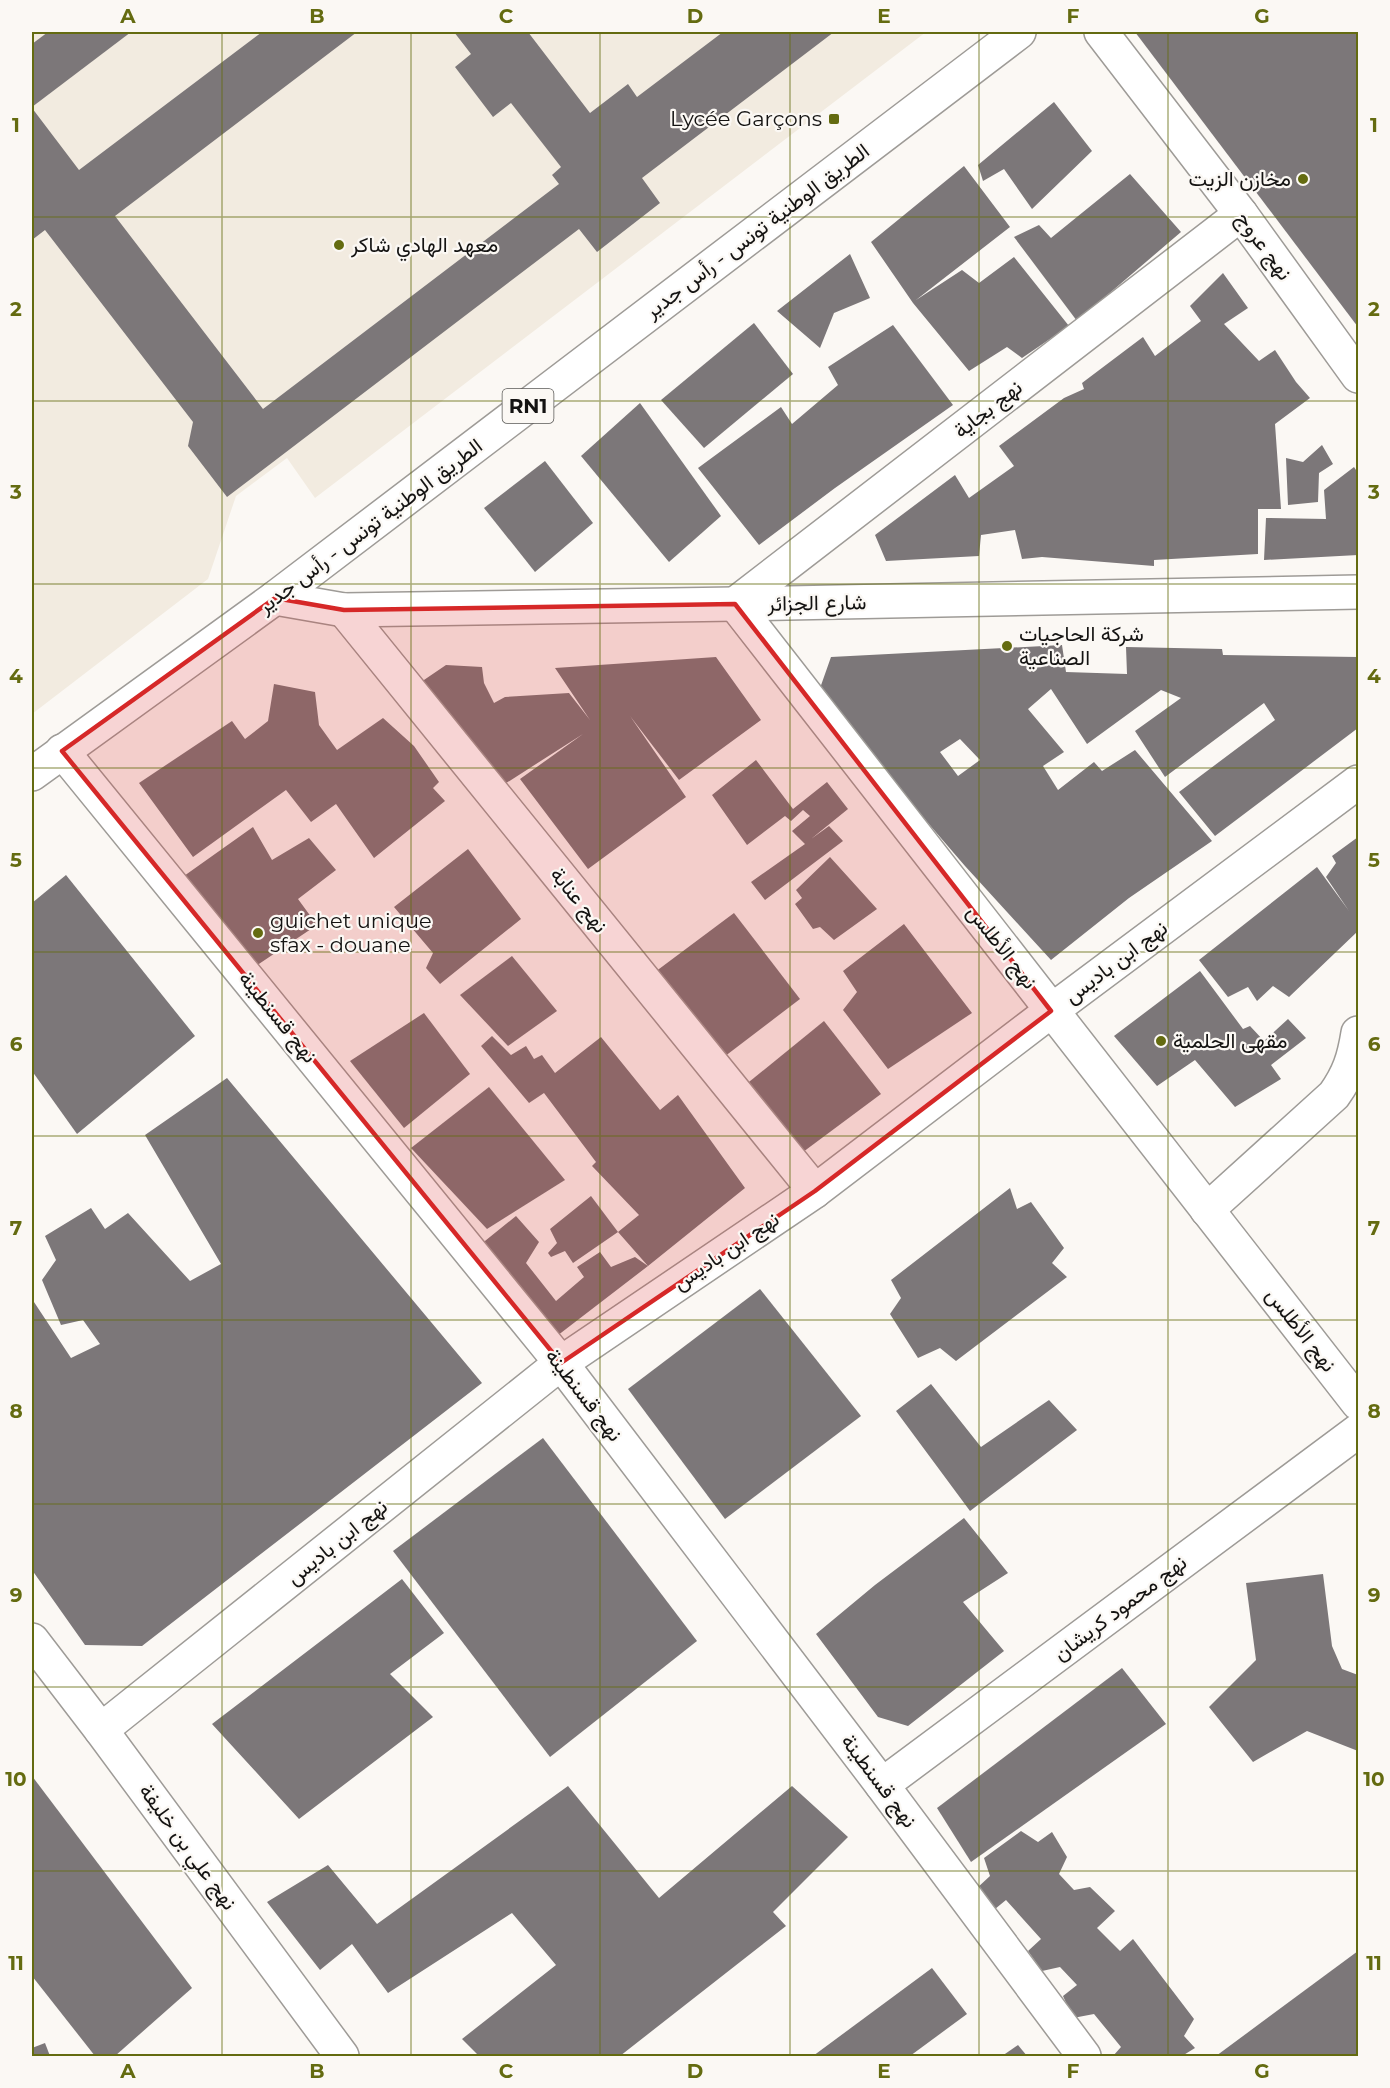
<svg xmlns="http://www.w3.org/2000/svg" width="1390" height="2088" viewBox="0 0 1390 2088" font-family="Montserrat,Vazirmatn,sans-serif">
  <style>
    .built { fill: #f2ebe0 }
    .building { fill: #7c7779; fill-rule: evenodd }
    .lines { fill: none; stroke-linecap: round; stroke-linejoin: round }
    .minor-casing { stroke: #9e9b97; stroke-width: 36 }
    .tertiary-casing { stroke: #9e9b97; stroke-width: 36 }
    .primary-casing { stroke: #9e9b97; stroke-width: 36 }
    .minor { stroke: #fff; stroke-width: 33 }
    .tertiary { stroke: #fff; stroke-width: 33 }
    .primary { stroke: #fff; stroke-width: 33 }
    .marked { fill: #d62828; fill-opacity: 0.2; stroke: #d62828; stroke-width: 4.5; stroke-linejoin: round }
    .grid { fill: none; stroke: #646b10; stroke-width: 1.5; stroke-opacity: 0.55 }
    .poi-dot { fill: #646b10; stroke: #fbf8f4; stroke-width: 2 }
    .labels { text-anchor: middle; stroke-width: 4.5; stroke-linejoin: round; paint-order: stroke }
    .shield { fill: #fbf8f4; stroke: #595856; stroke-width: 1.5 }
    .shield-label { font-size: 20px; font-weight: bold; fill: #141312 }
    .poi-label { font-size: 21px; fill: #141312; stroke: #fbf8f4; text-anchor: start }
    .street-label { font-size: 21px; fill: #141312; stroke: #fbf8f4 }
    .neatline { fill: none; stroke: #646b10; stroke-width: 2 }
    .grid-label { font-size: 20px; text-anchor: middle; font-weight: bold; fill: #646b10 }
  </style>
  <rect width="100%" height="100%" fill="#fbf8f4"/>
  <!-- built -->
  <polygon class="built" points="32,32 926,32 315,498 287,458 236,496 208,579 32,714"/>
  <!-- building -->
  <g class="building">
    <polygon points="48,32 131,32 32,107 32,44"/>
    <polygon points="262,32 357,32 115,216 263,409 559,184 552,175 561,167 511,103 493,117 455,67 471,54 454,32 528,32 590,113 628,84 637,97 723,32 834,32 642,178 660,203 597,252 579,229 227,497 188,446 193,422 45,230 32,240 32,108 79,170"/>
    <polygon points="1135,32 1358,32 1358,327"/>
    <polygon points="1054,102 1092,151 1032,209 1004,169 983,181 978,165"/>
    <polygon points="964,166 1010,227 916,300 962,270 979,283 1014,257 1069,326 1022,358 1007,347 969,371 913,303 871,242"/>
    <polygon points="1130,174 1181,232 1077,321 1014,237 1039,225 1051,238"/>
    <polygon points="850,254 870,298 834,313 820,348 777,311"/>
    <polygon points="1223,273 1248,308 1224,324 1259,361 1275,350 1296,382 1310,398 1275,424 1281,509 1258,509 1258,554 1154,560 1154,566 1042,557 1022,559 1015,530 981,535 979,556 886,561 875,535 955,475 969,498 1014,466 999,446 1064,398 1084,389 1082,383 1143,337 1155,356 1201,321 1190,306"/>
    <polygon points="754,323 793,374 704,448 661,400"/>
    <polygon points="893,325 953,405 835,488 759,545 698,468 781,407 792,424 838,385 828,367"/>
    <polygon points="640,403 721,516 669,562 581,456"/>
    <polygon points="1322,445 1333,464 1319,473 1318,502 1288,505 1286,458 1303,462"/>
    <polygon points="545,461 593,523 535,572 484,508"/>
    <polygon points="1354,467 1358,473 1358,555 1264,560 1266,518 1326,519 1324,490"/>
    <path d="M1062 645 1066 672 1127 674 1126 647 1222 649 1223 655 1358 657V728L1215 836 1179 792 1275 720 1264 703 1165 777 1135 731 1181 698 1161 690 1087 744 1051 689 1028 709 1064 752 1043 766 1058 790 1094 762 1102 771 1135 750 1212 841 1129 898 1051 960 965 866 897 787 819 691 831 657ZM960 739 980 760 958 776 940 752Z"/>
    <polygon points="716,657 761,720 679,780 630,716 686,797 588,869 520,779 583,734 500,787 421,682 446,665 482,667 484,683 494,703 505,697 569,693 590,720 555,668"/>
    <polygon points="274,684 315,692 319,725 337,750 383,718 414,746 439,782 433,788 445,801 374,858 336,804 311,822 286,790 193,857 139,783 232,721 245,739 268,721"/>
    <polygon points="756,760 793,809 827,782 848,809 811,839 829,826 843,841 765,900 751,882 805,844 792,831 810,816 803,810 791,821 785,816 747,845 712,795"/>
    <polygon points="253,827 272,860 309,838 336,870 298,899 317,925 253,968 184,876"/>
    <polygon points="1358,837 1358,931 1289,997 1273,986 1257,1001 1248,987 1228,997 1199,960 1317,867 1349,911 1326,877 1336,863 1332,856"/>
    <polygon points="468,849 521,919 440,984 426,968 433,953 394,907"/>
    <polygon points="830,857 877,909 834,940 820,927 813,929 795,904 802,898 796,890"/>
    <polygon points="66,875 195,1036 77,1134 32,1071 32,903"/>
    <polygon points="734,913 800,999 720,1060 655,972"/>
    <polygon points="904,924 972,1013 888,1069 843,1010 857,992 843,971"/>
    <polygon points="512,956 557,1011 508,1046 460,995"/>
    <polygon points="1200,971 1243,1029 1250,1026 1264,1041 1288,1019 1306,1038 1271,1065 1281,1079 1235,1107 1195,1060 1157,1086 1114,1036"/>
    <polygon points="424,1013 470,1074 404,1128 350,1061"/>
    <polygon points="824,1021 881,1094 799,1155 744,1086"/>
    <polygon points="492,1036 511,1055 526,1046 534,1059 542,1055 555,1073 601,1037 660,1110 678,1095 745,1188 648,1266 553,1339 480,1245 516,1216 539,1242 526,1263 556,1301 584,1277 577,1267 600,1252 611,1267 635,1257 648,1266 618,1232 639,1215 592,1166 596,1162 544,1093 529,1103 481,1046"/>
    <polygon points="227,1078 482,1383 142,1646 85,1645 32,1570 32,1299 71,1358 100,1344 83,1320 61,1325 42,1280 56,1260 45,1236 91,1208 105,1229 128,1213 190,1281 221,1264 145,1135"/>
    <polygon points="489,1087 565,1180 487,1229 411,1148"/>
    <polygon points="1010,1188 1017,1209 1031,1202 1064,1248 1052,1263 1067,1277 956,1361 940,1348 918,1358 890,1314 901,1298 891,1280"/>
    <polygon points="591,1196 618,1232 573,1263 565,1251 551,1257 548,1253 557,1243 550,1229"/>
    <polygon points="760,1289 861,1416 725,1519 628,1389"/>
    <polygon points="931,1384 981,1447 1049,1400 1077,1430 970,1511 896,1411"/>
    <polygon points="543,1438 697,1641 550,1757 393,1551"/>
    <polygon points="964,1518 1008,1573 963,1602 1004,1651 908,1726 878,1717 816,1634 875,1585"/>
    <polygon points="1323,1574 1332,1646 1342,1669 1358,1675 1358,1751 1307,1731 1253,1762 1209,1707 1256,1660 1246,1583"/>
    <polygon points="402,1579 444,1633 390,1674 433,1717 299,1819 212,1724"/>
    <polygon points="1122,1668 1166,1724 971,1862 937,1808"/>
    <polygon points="32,1776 192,1988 115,2056 95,2056 32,1976"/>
    <polygon points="568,1786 659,1898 792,1786 848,1837 773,1912 786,1926 620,2056 479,2056 462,2039 556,1965 512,1913 388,1993 352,1944 320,1970 267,1902 328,1865 377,1924"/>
    <polygon points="1021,1831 1038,1842 1052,1832 1067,1857 1059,1874 1074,1890 1090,1887 1115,1911 1097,1928 1120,1951 1133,1939 1194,2019 1184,2036 1195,2048 1182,2056 1113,2056 1121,2047 1094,2014 1073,2018 1063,1996 1077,1985 1060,1967 1042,1971 1028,1951 1041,1939 1006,1900 995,1909 977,1888 990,1876 984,1858"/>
    <polygon points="1358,1951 1358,2056 1216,2056"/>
    <polygon points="932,1968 967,2014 910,2056 813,2056"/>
    <polygon points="45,2043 50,2056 32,2056 32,2048"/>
    <polygon points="1018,2045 1027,2056 1002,2056"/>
  </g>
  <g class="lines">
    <!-- minor casing -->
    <g class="minor-casing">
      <g id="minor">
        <polyline points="1101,32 1241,214 1358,376"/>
        <polyline points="1241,214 735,604 1358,1403"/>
        <polyline points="344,610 815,1191"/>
        <polyline points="62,751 561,1363 882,1785 1084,2056"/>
        <path d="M1207 1210 1334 1095C1349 1074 1354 1058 1358 1033"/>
        <polyline points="101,1730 561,1363 815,1191 1051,1011 1358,782"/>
        <polyline points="882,1785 1358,1431"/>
      </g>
    </g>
    <!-- tertiary casing -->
    <g class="tertiary-casing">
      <g id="tertiary">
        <polyline points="275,598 344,610 735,604 1358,592"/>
        <polyline points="32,1640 101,1730 342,2056"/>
      </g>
    </g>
    <!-- primary casing -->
    <g class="primary-casing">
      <polyline id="primary" points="32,774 275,598 1019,32"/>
    </g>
    <!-- minor -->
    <use href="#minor" class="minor"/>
    <!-- tertiary -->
    <use href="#tertiary" class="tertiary"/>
    <!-- primary -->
    <use href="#primary" class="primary"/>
  </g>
  <!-- marked area -->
  <path class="marked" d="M275 598 344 610 735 604 1051 1011 815 1191 561 1363 62 751Z"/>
  <!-- grid -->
  <path class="grid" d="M222 32V2056M411 32V2056M600 32V2056M790 32V2056M979 32V2056M1168 32V2056M32 217H1358M32 401H1358M32 584H1358M32 768H1358M32 952H1358M32 1136H1358M32 1320H1358M32 1504H1358M32 1687H1358M32 1871H1358"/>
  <!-- markers -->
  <g class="poi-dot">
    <rect x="828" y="113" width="12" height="12" rx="3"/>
    <circle cx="1303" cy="179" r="6"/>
    <circle cx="339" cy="245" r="6"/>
    <circle cx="1007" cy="646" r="6"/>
    <circle cx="258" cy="933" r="6"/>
    <circle cx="1161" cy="1041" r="6"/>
  </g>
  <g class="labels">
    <!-- shield labels -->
    <rect class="shield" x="502.5" y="389" width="51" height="34" rx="4.5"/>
    <g class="shield-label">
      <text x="528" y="413">RN1</text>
    </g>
    <!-- poi labels -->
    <g class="poi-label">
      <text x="822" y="126" text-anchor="end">Lycée Garçons</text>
      <text x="1291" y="186" text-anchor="end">مخازن الزيت</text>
      <text x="351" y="252">معهد الهادي شاكر</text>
      <text x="1019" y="641">شركة الحاجيات<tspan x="1019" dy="24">الصناعية</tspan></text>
      <text x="270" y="928">guichet unique<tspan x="270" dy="24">sfax - douane</tspan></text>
      <text x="1173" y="1048">مقهى الحلمية</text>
    </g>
    <!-- street labels -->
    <g class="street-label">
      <text transform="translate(757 231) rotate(-37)" y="7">الطريق الوطنية تونس - رأس جدير</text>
      <text transform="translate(1264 246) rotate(54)" y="7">نهج عروج</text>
      <text transform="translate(988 409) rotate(-38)" y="7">نهج بجاية</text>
      <text transform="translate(370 526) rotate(-37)" y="7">الطريق الوطنية تونس - رأس جدير</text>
      <text transform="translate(817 603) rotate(-1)" y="7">شارع الجزائر</text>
      <text transform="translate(579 900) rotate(51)" y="7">نهج عنابة</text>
      <text transform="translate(1002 947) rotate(52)" y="7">نهج الأطلس</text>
      <text transform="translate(1116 962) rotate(-37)" y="7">نهج ابن باديس</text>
      <text transform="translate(278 1017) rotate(51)" y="7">نهج قسنطينة</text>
      <text transform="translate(726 1251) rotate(-34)" y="7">نهج ابن باديس</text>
      <text transform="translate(1301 1330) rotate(52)" y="7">نهج الأطلس</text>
      <text transform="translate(584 1395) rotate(52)" y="7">نهج قسنطينة</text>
      <text transform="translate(337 1542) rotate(-39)" y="7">نهج ابن باديس</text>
      <text transform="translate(1120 1608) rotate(-37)" y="7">نهج محمود كريشان</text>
      <text transform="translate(879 1781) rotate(53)" y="7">نهج قسنطينة</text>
      <text transform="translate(188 1847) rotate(54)" y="7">نهج علي بن خليفة</text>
    </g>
  </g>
  <!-- border -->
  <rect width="1390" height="2088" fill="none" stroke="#fbf8f4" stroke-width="66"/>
  <rect x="33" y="33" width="1324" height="2022" class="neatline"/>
  <g class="grid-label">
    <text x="128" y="23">A</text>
    <text x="317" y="23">B</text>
    <text x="506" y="23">C</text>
    <text x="695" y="23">D</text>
    <text x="884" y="23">E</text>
    <text x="1073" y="23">F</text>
    <text x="1262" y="23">G</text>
    <text x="16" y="132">1</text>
    <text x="1374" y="132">1</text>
    <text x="16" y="316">2</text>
    <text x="1374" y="316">2</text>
    <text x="16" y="499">3</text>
    <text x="1374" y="499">3</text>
    <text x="16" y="683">4</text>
    <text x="1374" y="683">4</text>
    <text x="16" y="867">5</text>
    <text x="1374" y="867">5</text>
    <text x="16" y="1051">6</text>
    <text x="1374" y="1051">6</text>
    <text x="16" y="1235">7</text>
    <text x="1374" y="1235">7</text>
    <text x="16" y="1418">8</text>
    <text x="1374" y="1418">8</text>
    <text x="16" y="1602">9</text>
    <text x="1374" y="1602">9</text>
    <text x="16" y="1786">10</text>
    <text x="1374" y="1786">10</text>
    <text x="16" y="1970">11</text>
    <text x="1374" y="1970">11</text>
    <text x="128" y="2078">A</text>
    <text x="317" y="2078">B</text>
    <text x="506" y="2078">C</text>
    <text x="695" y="2078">D</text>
    <text x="884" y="2078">E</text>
    <text x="1073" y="2078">F</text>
    <text x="1262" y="2078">G</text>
  </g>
</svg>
